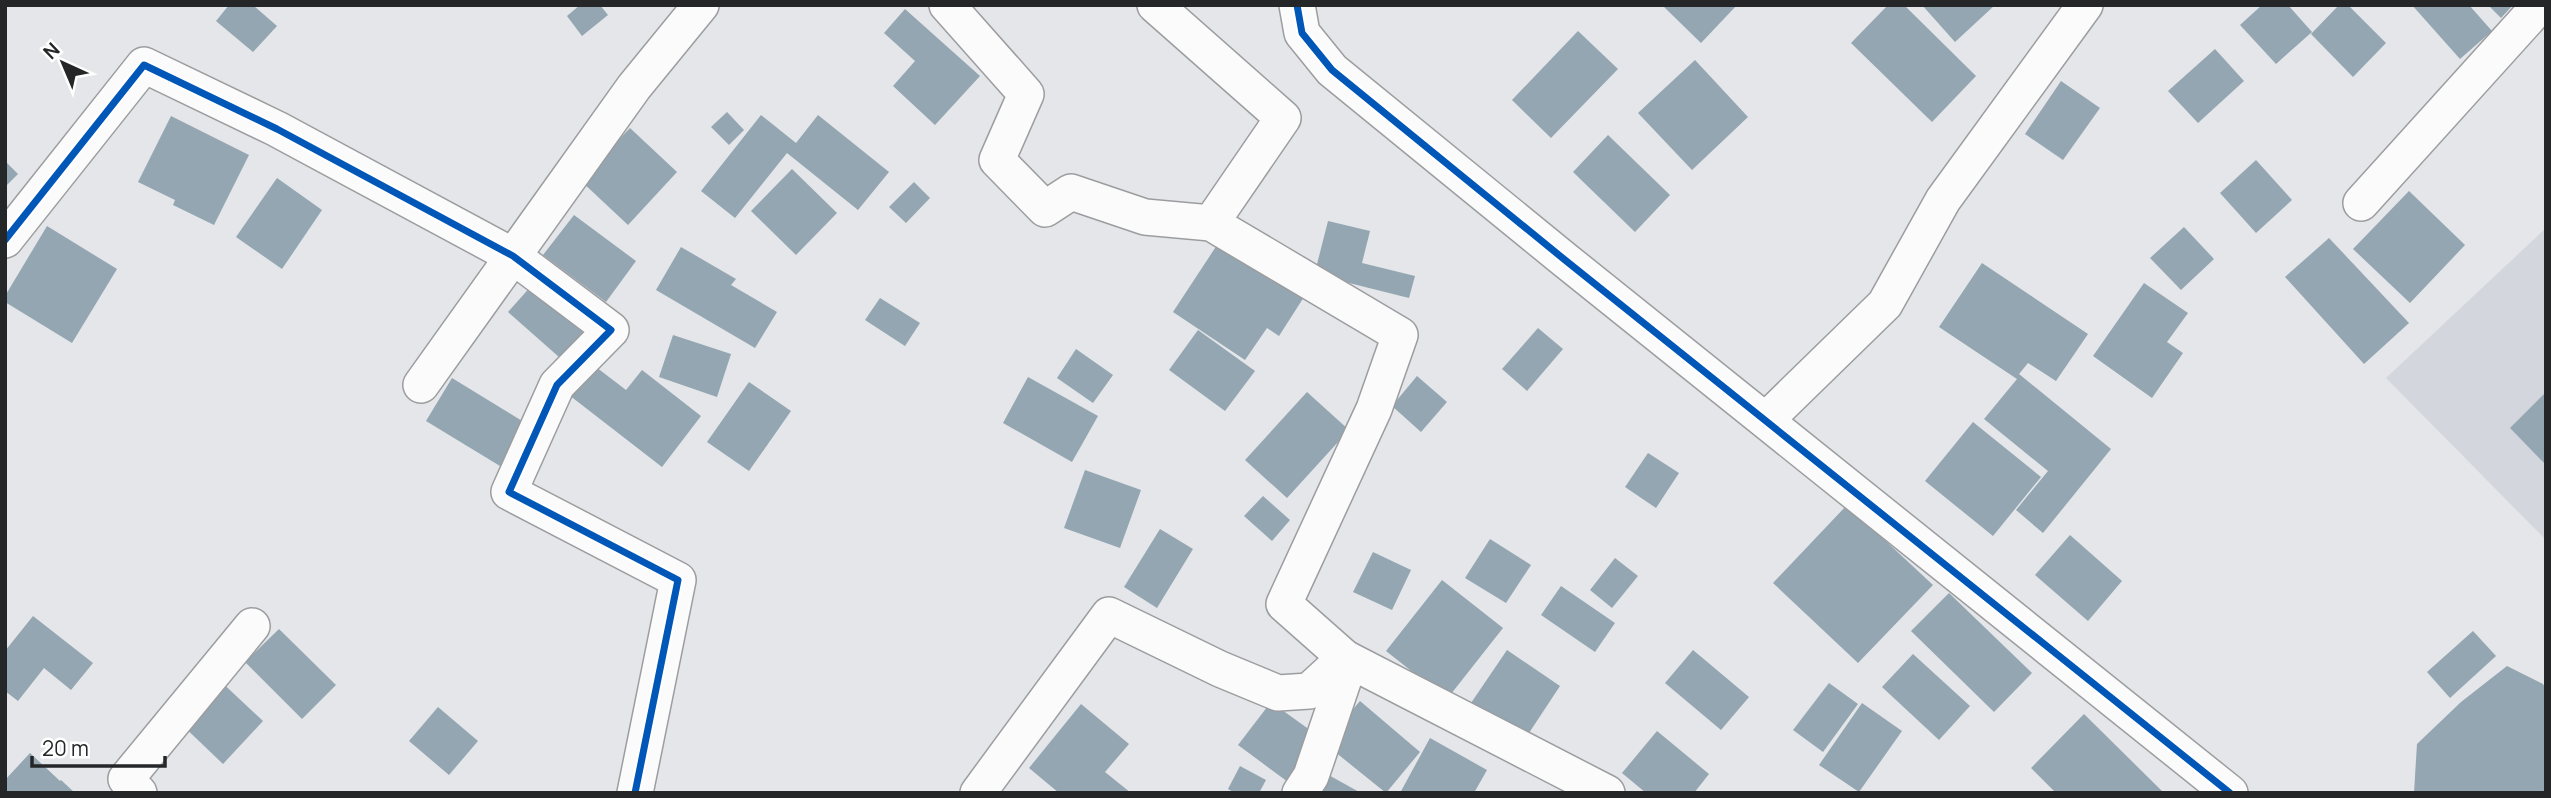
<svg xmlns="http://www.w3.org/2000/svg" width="2551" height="798" viewBox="0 0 2551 798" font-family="Manrope,sans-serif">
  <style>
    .built { fill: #d3d6dd }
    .building { fill: #93a6b1 }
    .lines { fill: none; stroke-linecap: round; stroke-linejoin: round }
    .minor-casing { stroke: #9c9d9f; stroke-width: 38 }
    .minor { stroke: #fbfbfc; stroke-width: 35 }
    .cycleway-casing { stroke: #fff; stroke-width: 11 }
    .cycleway { stroke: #0057b8; stroke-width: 7 }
  </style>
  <rect width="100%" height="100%" fill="#e4e6e9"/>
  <!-- built -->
  <polygon class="built" points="2546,228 2546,540 2386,378"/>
  <!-- building -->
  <g class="building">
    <polygon points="229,5 253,5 277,26 253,52 216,21"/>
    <polygon points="580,5 600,5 608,15 582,36 567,16"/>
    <polygon points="1662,5 1737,5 1701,43"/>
    <polygon points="1888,5 1904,5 1976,76 1932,122 1851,43"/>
    <polygon points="1922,5 1995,5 1955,42"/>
    <polygon points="2262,5 2288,5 2312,32 2276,64 2240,25"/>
    <polygon points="2339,5 2348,5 2386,43 2353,77 2311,34"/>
    <polygon points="2412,5 2469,5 2492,31 2460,59"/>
    <polygon points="2488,5 2513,5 2501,18"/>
    <polygon points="905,9 980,76 935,125 893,86 915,61 884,33"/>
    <polygon points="1578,31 1618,69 1551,138 1512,100"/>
    <polygon points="2215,49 2244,81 2198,123 2168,91"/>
    <polygon points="1695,60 1748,117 1692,170 1638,113"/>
    <polygon points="2061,81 2100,108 2063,160 2025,134"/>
    <polygon points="727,112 744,130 729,145 711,127"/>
    <polygon points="761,115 796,143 818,115 889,172 858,210 787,153 735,218 701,191"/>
    <polygon points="171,116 249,155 214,225 173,205 175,200 138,182"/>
    <polygon points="630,128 677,172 628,225 580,180"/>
    <polygon points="1608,135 1670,195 1635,232 1573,172"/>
    <polygon points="2256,160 2292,200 2256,233 2220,193"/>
    <polygon points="5,161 18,174 5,187"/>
    <polygon points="792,169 837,213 796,255 751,211"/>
    <polygon points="277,178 322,210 282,269 236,237"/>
    <polygon points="914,182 930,198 906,223 889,207"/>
    <polygon points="2409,191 2465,245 2410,303 2353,249"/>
    <polygon points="574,215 636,261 606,302 543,255"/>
    <polygon points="1328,221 1370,231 1362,263 1415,276 1409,298 1337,280 1313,280"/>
    <polygon points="47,226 117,269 72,343 5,302 5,296"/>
    <polygon points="2184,227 2214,259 2181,290 2150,258"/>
    <polygon points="2329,238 2409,323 2364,364 2285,277"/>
    <polygon points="1219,242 1304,297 1279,336 1267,328 1245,360 1173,312"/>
    <polygon points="681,247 736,279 731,285 777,312 755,348 656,290"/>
    <polygon points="1982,263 2088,334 2056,381 2028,363 2019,374 2111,449 2043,533 2016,510 2048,471 1984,419 2017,379 1939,327"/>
    <polygon points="2144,283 2188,313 2167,342 2183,353 2152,398 2093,356"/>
    <polygon points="533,284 592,338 568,365 508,312"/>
    <polygon points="880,298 920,323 905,346 865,320"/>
    <polygon points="1538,328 1563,349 1527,391 1502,369"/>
    <polygon points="1198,330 1255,371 1225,411 1169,370"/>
    <polygon points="673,335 731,354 717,397 659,377"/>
    <polygon points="1076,349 1113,375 1093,403 1057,378"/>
    <polygon points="592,364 626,390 642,370 701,416 662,467 569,395"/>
    <polygon points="1417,376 1447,402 1421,432 1392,406"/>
    <polygon points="1028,377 1098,416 1072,462 1003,423"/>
    <polygon points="452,378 527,424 500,466 426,421"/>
    <polygon points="749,382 791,411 749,471 707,442"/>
    <polygon points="1307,392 1349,430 1287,498 1245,460"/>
    <polygon points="2546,392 2546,465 2510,428"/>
    <polygon points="1973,422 2041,477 1993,536 1925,481"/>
    <polygon points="1648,453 1679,473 1656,508 1625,487"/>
    <polygon points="1085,470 1141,490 1120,548 1064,528"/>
    <polygon points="1263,496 1290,520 1272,541 1244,516"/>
    <polygon points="1847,505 1933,585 1858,663 1773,583"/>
    <polygon points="1160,529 1193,549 1157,608 1124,587"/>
    <polygon points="2070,535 2122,581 2088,621 2035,575"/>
    <polygon points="1490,539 1531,565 1506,603 1465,578"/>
    <polygon points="1373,552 1411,570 1392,610 1353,592"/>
    <polygon points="1615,558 1638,576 1612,608 1590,590"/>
    <polygon points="1442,580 1503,628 1447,699 1386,651"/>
    <polygon points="1561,586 1615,623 1595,652 1541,615"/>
    <polygon points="1949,593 2032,673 1994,712 1911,631"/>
    <polygon points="33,616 93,663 71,690 44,668 18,701 5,691 5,651"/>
    <polygon points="279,629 336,685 302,719 245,662"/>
    <polygon points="2473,631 2496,656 2450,698 2427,672"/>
    <polygon points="1507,650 1560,686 1525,739 1471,703"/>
    <polygon points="1693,650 1749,697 1721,730 1665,683"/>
    <polygon points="1913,654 1970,706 1939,740 1882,687"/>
    <polygon points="2507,666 2543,684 2546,689 2546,788 2542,793 2414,793 2417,744 2461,702"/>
    <polygon points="216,677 263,721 223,764 177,720"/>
    <polygon points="1829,683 1858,704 1823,752 1793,730"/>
    <polygon points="1360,701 1420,752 1386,793 1324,743"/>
    <polygon points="1271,702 1321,738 1288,782 1238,745"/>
    <polygon points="1862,703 1902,731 1859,792 1819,765"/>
    <polygon points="1081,704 1129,744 1105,772 1131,793 1059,793 1029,768"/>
    <polygon points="438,707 478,741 449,775 409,741"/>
    <polygon points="2084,714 2164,793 2056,793 2031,768"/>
    <polygon points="1657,731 1709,774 1694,793 1646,793 1622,773"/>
    <polygon points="1430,738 1487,770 1474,793 1400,793"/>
    <polygon points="30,753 60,781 61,780 75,793 5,793 5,780"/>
    <polygon points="1240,766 1266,780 1259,793 1235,793 1228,789"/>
    <polygon points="1325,773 1361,793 1314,793"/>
  </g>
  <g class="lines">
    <!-- minor casing -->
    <g class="minor-casing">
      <g id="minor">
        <polyline points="947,5 1026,94 997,160 1045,209 1071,192 1145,217 1211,223 1400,335 1374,409 1284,604 1345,658"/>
        <polyline points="1155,5 1283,118 1211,223"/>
        <polyline points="1297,5 1302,33 1332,70 1565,260 2230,793"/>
        <polyline points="2361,203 2540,5"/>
        <polyline points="5,240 144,65 277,129 513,256 611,330 557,385 509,492 678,580 635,793"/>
        <polyline points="421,385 634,87 701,5"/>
        <polyline points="1766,420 1885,304 1943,200 2085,5"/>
        <polyline points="139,793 126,779 252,626"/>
        <polyline points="978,793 1109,615 1220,669 1278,693 1309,691 1345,658 1607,793"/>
        <polyline points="1300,793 1311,776 1350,661"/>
      </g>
    </g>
    <!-- minor -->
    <use href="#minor" class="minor"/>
    <!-- cycleway casing -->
    <g class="cycleway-casing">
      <g id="cycleway">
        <polyline points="1297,5 1302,33 1332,70 1565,260 2230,793"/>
        <polyline points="5,240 144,65 277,129 513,256 611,330 557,385 509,492 678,580 635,793"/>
      </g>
    </g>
    <!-- cycleway -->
    <use href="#cycleway" class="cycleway"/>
  </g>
  <!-- border -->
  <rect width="2551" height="798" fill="none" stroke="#252628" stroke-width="14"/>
  <!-- north arrow -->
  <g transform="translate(63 63) rotate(316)" stroke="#ffffff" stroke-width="5" paint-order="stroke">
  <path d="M0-5L12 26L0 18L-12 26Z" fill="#252628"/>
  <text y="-10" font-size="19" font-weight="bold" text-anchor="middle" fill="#252628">N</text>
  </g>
  <!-- scale -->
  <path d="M32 756v10h133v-10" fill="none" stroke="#252628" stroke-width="3.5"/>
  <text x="42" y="756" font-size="21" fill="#252628" stroke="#ffffff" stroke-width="5" paint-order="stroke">20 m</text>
</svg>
